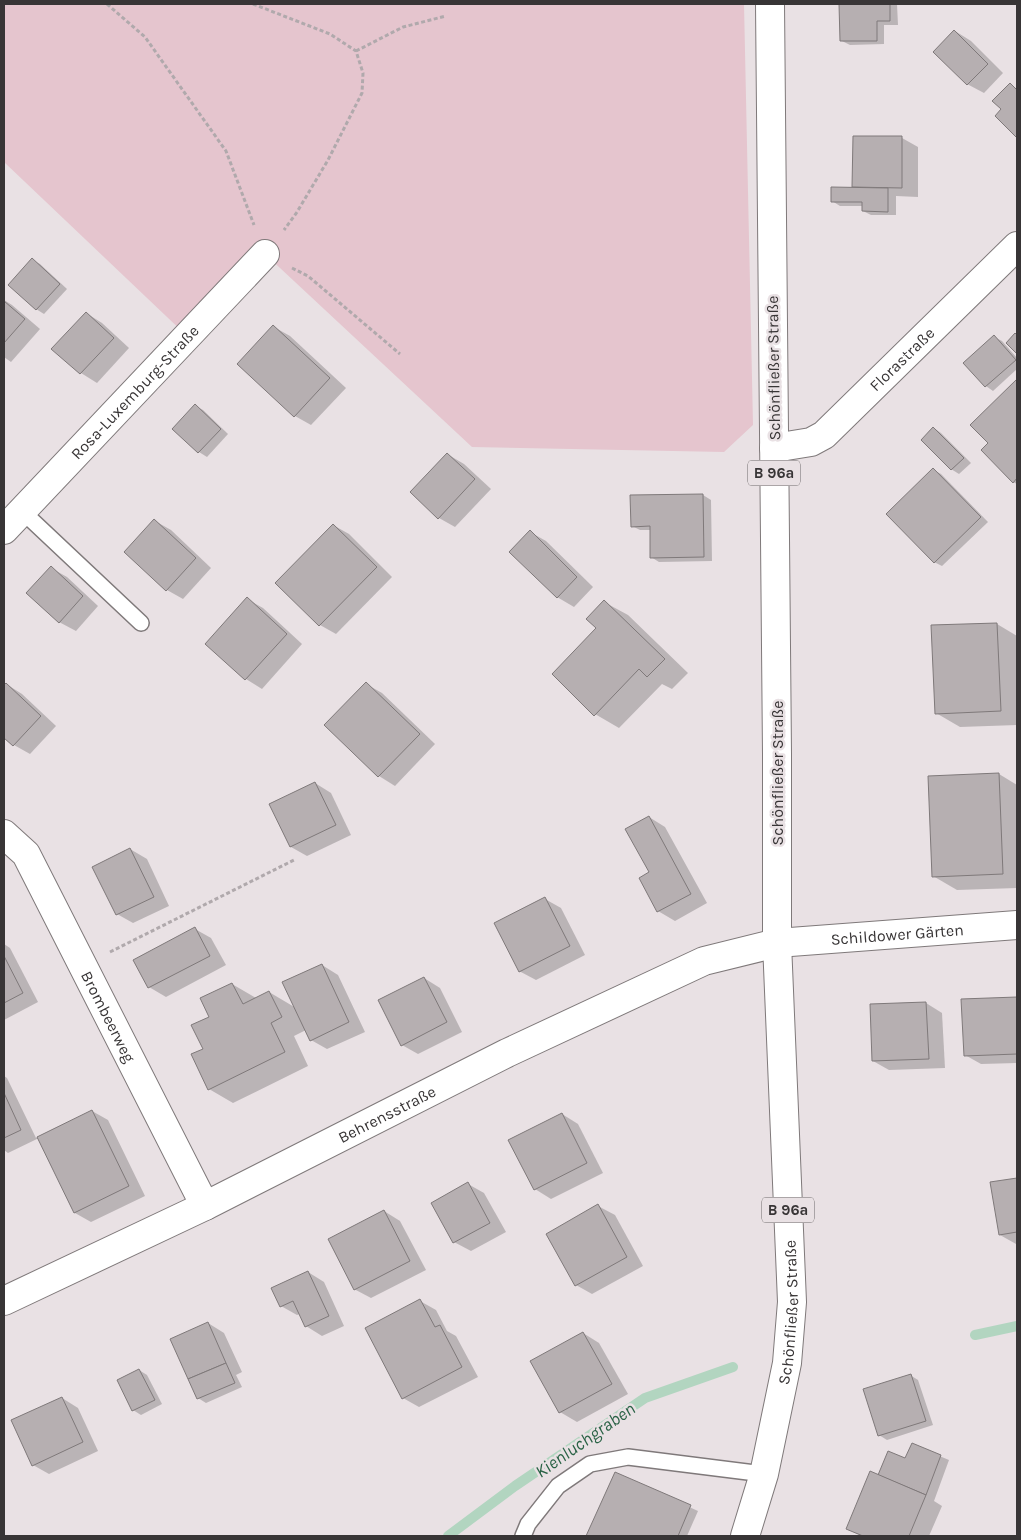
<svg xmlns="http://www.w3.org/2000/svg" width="1021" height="1540" viewBox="0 0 1021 1540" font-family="Karla,sans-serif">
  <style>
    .green { fill: #e5c5ce }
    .shadow { fill: #0003 }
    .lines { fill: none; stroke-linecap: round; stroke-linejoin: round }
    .stream { stroke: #b2d5c0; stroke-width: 10 }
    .building { fill: #b6afb1; stroke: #7f797a }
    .service-casing { stroke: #7f797a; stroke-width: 18 }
    .minor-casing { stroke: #7f797a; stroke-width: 30 }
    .primary-casing { stroke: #7f797a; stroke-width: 30 }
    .path { stroke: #b0a9ac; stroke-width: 3; stroke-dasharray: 4 2.5; stroke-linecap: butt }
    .service { stroke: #fff; stroke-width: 15 }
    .minor { stroke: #fff; stroke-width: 28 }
    .primary { stroke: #fff; stroke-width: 28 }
    .labels { text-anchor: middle; stroke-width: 5; stroke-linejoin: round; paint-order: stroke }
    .shield { fill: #e9e1e4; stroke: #6d696a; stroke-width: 1 }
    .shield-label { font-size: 15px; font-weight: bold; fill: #383536 }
    .street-label { font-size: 16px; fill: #383536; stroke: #e9e1e4 }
    .water-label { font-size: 18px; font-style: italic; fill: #296245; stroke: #e9e1e4 }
  </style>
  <rect width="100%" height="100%" fill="#e9e1e4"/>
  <!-- green -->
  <polygon class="green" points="4,4 744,4 753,425 724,452 472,447 265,254 187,336 4,162"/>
  <!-- shadow -->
  <g class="shadow">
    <polygon points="841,4 897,4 898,25 884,25 884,44 850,45 842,41"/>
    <polygon points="955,31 971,41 1003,73 984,93 967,84"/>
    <polygon points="1010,84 1017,89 1017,136 997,116 1003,109"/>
    <polygon points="902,138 918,147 918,197 896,196 896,215 871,215 863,211 863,206 840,206 832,201 857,189 854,186"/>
    <polygon points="32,260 40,264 67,289 44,314 36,309"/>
    <polygon points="4,300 12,305 40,329 11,362 4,357"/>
    <polygon points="86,313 102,323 129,348 97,383 81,373"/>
    <polygon points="274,327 290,336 346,388 311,425 295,416"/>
    <polygon points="994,337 1002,341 1017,358 1017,369 993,391 986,386"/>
    <polygon points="1017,381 1017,484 1013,482 990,443 972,425"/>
    <polygon points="195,406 203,410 228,434 207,457 199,452"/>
    <polygon points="934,428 941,433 971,463 959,474 951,469"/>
    <polygon points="447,454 464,464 491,489 455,527 439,518"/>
    <polygon points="934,470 941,474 988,522 942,566 934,562"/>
    <polygon points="703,495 711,500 712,561 659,562 651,557 651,530 640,530 632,526"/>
    <polygon points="155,521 171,530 211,568 183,599 167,590"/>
    <polygon points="333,525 349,534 392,577 336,634 320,625"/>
    <polygon points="530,532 546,541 593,587 574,607 557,597"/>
    <polygon points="51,568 67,577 98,606 76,631 59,622"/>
    <polygon points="247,599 263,608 302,644 262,689 246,679 207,644"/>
    <polygon points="604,602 628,615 688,673 672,689 662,684 619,728 595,714 597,628"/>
    <polygon points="997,624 1017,636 1017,725 960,727 936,713"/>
    <polygon points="6,684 22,694 56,726 30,754 14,745 4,736 4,687"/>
    <polygon points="366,684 382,693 435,744 395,786 379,776"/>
    <polygon points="999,774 1017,785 1017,888 957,890 933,876"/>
    <polygon points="315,783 331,793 351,835 307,856 291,847 271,804"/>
    <polygon points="649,817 665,827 707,903 675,921 658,911 640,879 651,873"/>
    <polygon points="130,849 147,859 169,906 133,923 117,914"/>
    <polygon points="545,899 561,908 585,955 536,980 519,971"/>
    <polygon points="195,929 211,938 226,965 166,997 149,987"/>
    <polygon points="4,944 10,948 38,1002 4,1020"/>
    <polygon points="322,965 338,975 365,1032 327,1049 311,1040 306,1030 294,1036 308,1066 233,1103 209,1089 205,1049 210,1018 232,984 256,998 269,992 296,1008"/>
    <polygon points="424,978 440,988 462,1032 418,1054 402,1045"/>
    <polygon points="1017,998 1017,1063 981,1064 965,1055 962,1000"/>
    <polygon points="926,1003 942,1013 945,1068 889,1070 873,1061"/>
    <polygon points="4,1076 7,1078 36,1138 92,1111 108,1120 145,1196 91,1222 75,1213 39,1138 8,1153 4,1150"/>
    <polygon points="562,1114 578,1124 603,1173 551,1199 535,1189"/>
    <polygon points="1017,1179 1017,1244 1016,1244 1000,1235 992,1183"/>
    <polygon points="468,1184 484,1193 506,1232 471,1251 454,1242"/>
    <polygon points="598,1206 615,1215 643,1266 592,1294 576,1285"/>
    <polygon points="384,1211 400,1221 426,1270 371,1298 354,1289"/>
    <polygon points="308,1272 324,1282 344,1326 322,1336 306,1326 300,1314 297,1315 281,1306"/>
    <polygon points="420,1301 436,1310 447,1331 456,1336 478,1377 419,1407 403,1398"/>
    <polygon points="208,1323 224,1333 242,1372 236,1375 242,1387 206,1403 198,1398"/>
    <polygon points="583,1333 599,1343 628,1394 577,1422 560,1412 532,1361"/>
    <polygon points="139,1370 147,1375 162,1404 141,1415 133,1410"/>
    <polygon points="910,1375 918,1380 933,1425 887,1440 879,1435"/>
    <polygon points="62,1398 78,1408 98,1451 49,1474 33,1465"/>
    <polygon points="913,1445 949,1460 934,1501 942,1506 929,1536 861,1536 848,1529 879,1476 905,1459"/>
    <polygon points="615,1473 698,1511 687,1536 587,1536"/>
  </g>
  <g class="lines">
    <!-- stream -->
    <g class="stream">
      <polyline points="975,1335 1017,1326"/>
      <polyline points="448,1536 515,1486 645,1398 733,1367"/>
    </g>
  </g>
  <!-- building -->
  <g class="building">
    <polygon points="839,4 890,4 890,21 877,21 877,41 840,41"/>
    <polygon points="954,30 988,64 967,85 933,52"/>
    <polygon points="1010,83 1017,90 1017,138 995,116 1001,109 992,101"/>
    <polygon points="853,136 902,136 902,188 852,187"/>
    <polygon points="831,187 888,188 888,212 862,211 862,202 831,202"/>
    <polygon points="32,258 60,284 36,310 8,285"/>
    <polygon points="4,301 25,319 4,343"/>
    <polygon points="86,312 114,338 80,374 51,349"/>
    <polygon points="273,325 330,378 294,417 237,364"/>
    <polygon points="1015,333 1017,335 1017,354 1006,343"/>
    <polygon points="994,335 1016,360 985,387 963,363"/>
    <polygon points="1017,379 1017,478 1013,483 981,450 988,443 970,425"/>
    <polygon points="195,404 221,429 198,453 172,429"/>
    <polygon points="933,427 964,458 951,470 921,440"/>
    <polygon points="447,453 475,479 438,519 410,492"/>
    <polygon points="933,468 981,517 934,563 886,514"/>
    <polygon points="703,494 704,557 650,558 650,526 631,527 630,495"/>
    <polygon points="154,519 196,558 166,591 124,552"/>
    <polygon points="333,524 377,567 319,626 275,583"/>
    <polygon points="530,530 577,577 557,598 509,552"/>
    <polygon points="51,566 83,596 59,623 26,593"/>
    <polygon points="247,597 287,634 245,680 205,644"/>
    <polygon points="604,600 665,659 647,677 639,669 594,716 552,674 596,628 586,619"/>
    <polygon points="997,623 1001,711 935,714 931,625"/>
    <polygon points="366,682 420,734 378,777 324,725"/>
    <polygon points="6,683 41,716 13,746 4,738 4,685"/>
    <polygon points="999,773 1003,874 932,877 928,776"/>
    <polygon points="315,782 336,825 290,847 269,804"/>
    <polygon points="649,816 691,894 657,912 639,878 649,872 625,829"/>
    <polygon points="130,848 154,897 116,915 92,867"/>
    <polygon points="545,897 570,946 519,972 494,923"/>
    <polygon points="195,927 210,956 148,988 133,960"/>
    <polygon points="4,956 23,993 4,1003"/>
    <polygon points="322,964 349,1022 310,1041 282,982"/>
    <polygon points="424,977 447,1022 401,1046 378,1000"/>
    <polygon points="232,983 243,1004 269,991 282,1017 271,1023 285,1052 208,1090 191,1054 203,1049 191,1025 209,1017 200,998"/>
    <polygon points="1017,997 1017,1054 964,1056 961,999"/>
    <polygon points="926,1002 929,1059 872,1061 870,1004"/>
    <polygon points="4,1093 21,1130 4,1138"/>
    <polygon points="92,1110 129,1186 74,1213 37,1137"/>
    <polygon points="562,1113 587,1163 534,1190 508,1140"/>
    <polygon points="1017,1178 1017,1232 999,1235 990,1182"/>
    <polygon points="468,1182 490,1223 453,1243 431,1203"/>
    <polygon points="598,1204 627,1257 575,1286 546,1234"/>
    <polygon points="384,1210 410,1261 354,1290 328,1239"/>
    <polygon points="308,1271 329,1316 305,1327 293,1301 280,1307 271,1288"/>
    <polygon points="420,1299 435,1327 440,1325 462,1367 402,1399 365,1328"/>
    <polygon points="208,1322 226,1363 188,1379 170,1339"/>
    <polygon points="583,1332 612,1384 559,1413 530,1361"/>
    <polygon points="226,1363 235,1383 197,1399 188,1379"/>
    <polygon points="139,1369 155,1400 132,1411 117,1380"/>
    <polygon points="911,1374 926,1421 878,1436 863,1389"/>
    <polygon points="62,1397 83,1442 32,1466 11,1420"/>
    <polygon points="912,1443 941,1455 926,1495 878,1475 888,1451 905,1458"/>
    <polygon points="870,1471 926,1495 909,1536 863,1536 846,1529"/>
    <polygon points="615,1472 691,1505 678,1536 586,1536"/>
  </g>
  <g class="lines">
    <!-- service casing -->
    <g class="service-casing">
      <g id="service">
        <polyline points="22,511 141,623"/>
        <polyline points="523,1536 528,1524 558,1486 590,1464 628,1457 764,1474"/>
      </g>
    </g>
    <!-- minor casing -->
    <g class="minor-casing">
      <g id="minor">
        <path id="s1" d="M774 448 811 442 824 435 1017 246"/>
        <path id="s2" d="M4 530 265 254"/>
        <path id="s3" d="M4 834 26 854 205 1206"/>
        <path id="s4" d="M4 1301 205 1206 507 1053 704 961 777 943 1017 925"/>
      </g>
    </g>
    <!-- primary casing -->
    <g class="primary-casing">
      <g id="primary">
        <path id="s5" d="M745 1536 764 1474 787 1363 792 1302 777 943V753L770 4"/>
      </g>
    </g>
    <!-- path -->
    <g class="path">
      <polyline points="107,4 145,37 226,151 254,225"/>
      <polyline points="253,4 330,34 356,51 363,73 362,93 328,160 297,212 284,230"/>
      <polyline points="356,51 403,27 446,16"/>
      <polyline points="292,268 308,276 400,354"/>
      <polyline points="110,952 296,859"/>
    </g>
    <!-- service -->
    <use href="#service" class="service"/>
    <!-- minor -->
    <use href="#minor" class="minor"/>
    <!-- primary -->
    <use href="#primary" class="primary"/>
  </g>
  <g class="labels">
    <!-- shield labels -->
    <g class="shield">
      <rect x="748" y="460.5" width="52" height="25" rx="4"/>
      <rect x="762" y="1197.5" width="52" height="25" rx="4"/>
    </g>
    <g class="shield-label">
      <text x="774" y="478">B 96a</text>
      <text x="788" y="1215">B 96a</text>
    </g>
    <!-- street labels -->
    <g class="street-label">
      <text dy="6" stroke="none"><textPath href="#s1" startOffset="161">Florastraße</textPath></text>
      <text transform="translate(773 368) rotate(-91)" y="6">Schönfließer Straße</text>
      <text dy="6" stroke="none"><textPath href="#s2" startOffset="190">Rosa-Luxemburg-Straße</textPath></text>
      <text transform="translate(777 773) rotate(-90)" y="6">Schönfließer Straße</text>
      <text dy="6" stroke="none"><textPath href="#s4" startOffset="974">Schildower Gärten</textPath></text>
      <text dy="6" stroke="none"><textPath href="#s3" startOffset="212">Brombeerweg</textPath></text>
      <text dy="6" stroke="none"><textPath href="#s4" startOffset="426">Behrensstraße</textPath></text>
      <text dy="6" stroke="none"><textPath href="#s5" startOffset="229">Schönfließer Straße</textPath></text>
    </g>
    <!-- water labels -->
    <g class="water-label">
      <text transform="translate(585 1440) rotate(-35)" y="6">Kienluchgraben</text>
    </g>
  </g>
  <!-- border -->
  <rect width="1021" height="1540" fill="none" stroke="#383536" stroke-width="10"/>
</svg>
